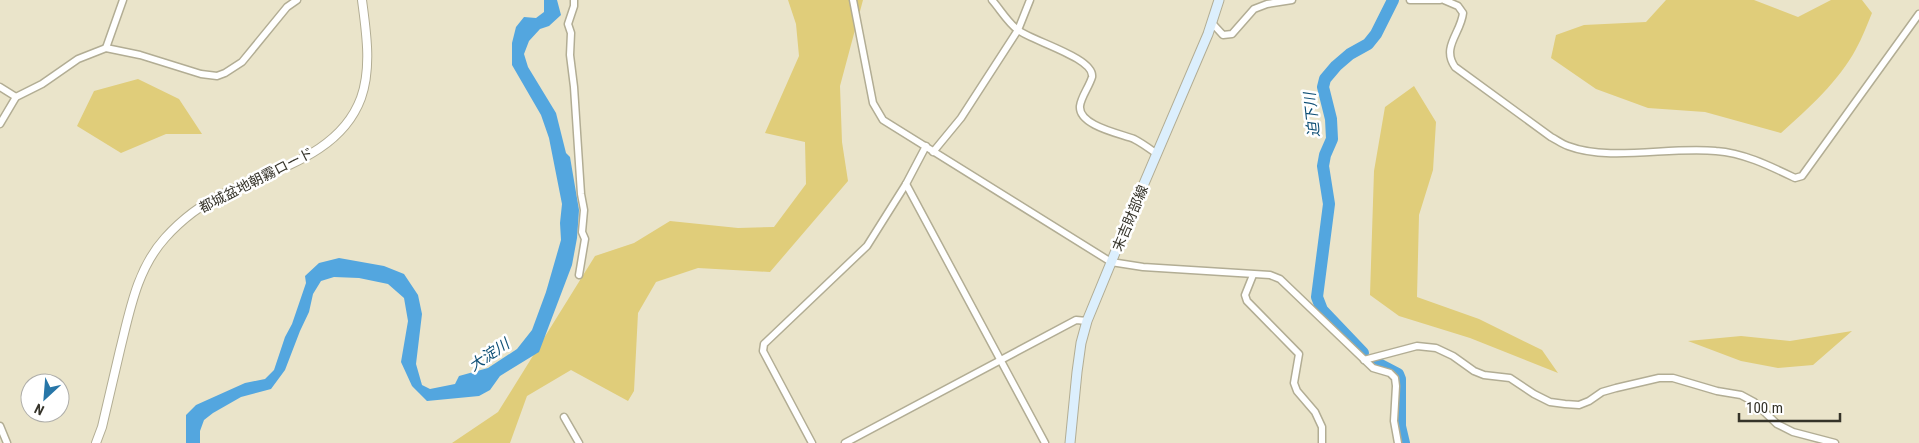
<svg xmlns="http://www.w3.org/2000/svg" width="1919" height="443" viewBox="0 0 1919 443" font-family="'Roboto Condensed','Noto Sans JP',sans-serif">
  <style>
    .green { fill: #e0cd7a }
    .water { fill: #53a6df }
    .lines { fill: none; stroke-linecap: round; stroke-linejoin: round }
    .river { stroke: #53a6df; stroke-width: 12 }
    .minor-casing { stroke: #b2ad94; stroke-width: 9 }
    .tertiary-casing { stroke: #b2ad94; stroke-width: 10 }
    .secondary-casing { stroke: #b2ad94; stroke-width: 11 }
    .minor { stroke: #fff; stroke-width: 6 }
    .tertiary { stroke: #fff; stroke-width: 8 }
    .secondary { stroke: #dceffd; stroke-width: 9 }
    .labels { text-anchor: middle; stroke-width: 5; stroke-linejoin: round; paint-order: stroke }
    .street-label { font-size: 14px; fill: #353329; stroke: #fff }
    .water-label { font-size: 15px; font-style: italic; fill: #105076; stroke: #fff }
  </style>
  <rect width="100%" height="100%" fill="#eae4ca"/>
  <!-- green -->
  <g class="green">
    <polygon points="788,0 863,0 840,86 842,142 848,181 770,272 698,268 656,282 638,313 634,391 628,401 571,370 527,396 510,443 452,443 498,412 595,256 634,243 670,221 738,228 774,227 806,184 805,142 765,133 799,56 796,24"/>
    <path d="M1666 0H1754L1798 17 1831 0H1862L1872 13C1867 25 1862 38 1856 49 1839 81 1808 109 1781 133L1705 112 1648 108 1596 89 1551 58 1556 35 1584 25 1646 22Z"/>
    <polygon points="138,79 179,99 202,134 166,134 121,153 77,126 94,91"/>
    <polygon points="1414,86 1436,122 1433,170 1419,215 1417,297 1479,319 1542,350 1558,373 1470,338 1399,316 1370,295 1374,171 1385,107"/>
    <polygon points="1852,331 1813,365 1778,368 1741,361 1688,341 1741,336 1790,341"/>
  </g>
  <!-- water -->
  <polygon class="water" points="544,0 557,0 561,15 549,26 540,29 529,41 524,54 528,67 556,113 566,153 570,157 579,210 577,238 572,265 539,352 500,376 490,390 479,396 427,401 412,386 401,362 408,321 404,298 388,284 359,278 334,277 321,281 313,294 309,312 300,331 285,370 271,389 241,397 213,413 204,420 200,431 200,443 186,443 186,415 196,405 245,383 265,379 274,370 285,337 292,324 306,283 305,276 319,263 339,258 384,266 404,274 418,295 422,314 416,364 422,385 430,389 455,384 459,376 488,368 517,349 532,330 546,292 561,240 560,223 562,204 549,138 541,115 512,65 512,43 516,27 524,17 536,18 544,12"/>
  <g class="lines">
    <!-- river -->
    <g class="river">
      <polyline points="1363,353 1322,310 1317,297 1329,204 1323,166 1325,155 1332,139 1331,119 1323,87 1325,79 1336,66 1350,54 1368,44 1376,34 1393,0"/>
      <polyline points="1375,362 1398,374 1400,379 1400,426 1404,443"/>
    </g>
    <!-- minor casing -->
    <g class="minor-casing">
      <g id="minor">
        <polyline points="574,0 574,6 568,24 571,33 570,55 574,87 581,194 584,210 582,232 585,239 579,275"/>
        <polyline points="853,0 873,103 883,120 1111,262 1143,267 1270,275 1280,279 1373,368 1390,373 1395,378 1396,386 1394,421 1398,443"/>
        <path d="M992 0C1000 9 1008 23 1018 30 1032 41 1095 58 1092 77 1089 87 1081 97 1080 106 1078 126 1122 134 1134 139 1142 143 1150 149 1157 154"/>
        <polyline points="1410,0 1440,0"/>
        <path d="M1444 0 1458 6 1463 13C1461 33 1441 47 1455 67L1551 137C1557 140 1562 144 1568 146 1610 162 1671 146 1716 151 1744 153 1770 166 1795 178L1802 176 1919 14"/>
        <polyline points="1212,23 1223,35 1232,34 1254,9 1267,4 1292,0"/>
        <polyline points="106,48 123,0"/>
        <polyline points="0,87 16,97"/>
        <polyline points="0,124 16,97 42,84 78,59 106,48 140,55 201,74 217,76 225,73 242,62 287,7 297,0"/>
        <polyline points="933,152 961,118 1018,30 1030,0"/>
        <polyline points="906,184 1045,443"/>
        <polyline points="1253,275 1245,295 1247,301 1299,354 1294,383 1297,391 1315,412 1322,427 1322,443"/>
        <polyline points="1364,360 1417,346 1436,348 1453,356 1474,371 1484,375 1510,378 1534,394 1550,402 1565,404 1579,405 1589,401 1602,392 1616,388 1659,378 1673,378 1717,391 1741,395 1754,402 1777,424 1793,432 1835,443"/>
        <polyline points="564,417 579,443"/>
        <polyline points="0,426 7,443"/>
        <polyline points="812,443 763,351 764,344 867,246 906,184 926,146"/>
        <polyline points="845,443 1076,320 1087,321"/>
      </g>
    </g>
    <!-- tertiary casing -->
    <g class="tertiary-casing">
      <path id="tertiary" d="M96 443 102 427C108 401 114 375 120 350 130 310 137 269 165 238 182 219 202 204 225 193 274 169 340 155 361 98 372 67 366 31 362 0"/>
    </g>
    <!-- secondary casing -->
    <g class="secondary-casing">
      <polyline id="secondary" points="1070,443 1077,372 1081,343 1087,321 1131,214 1208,34 1219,0"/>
    </g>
    <!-- minor -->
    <use href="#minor" class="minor"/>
    <!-- tertiary -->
    <use href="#tertiary" class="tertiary"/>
    <!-- secondary -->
    <use href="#secondary" class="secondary"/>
  </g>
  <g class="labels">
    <!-- street labels -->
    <g class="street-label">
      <text transform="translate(256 180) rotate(-27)" y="5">都城盆地朝霧ロード</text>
      <text transform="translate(1130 218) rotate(-67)" y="5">末吉財部線</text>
    </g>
    <!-- water labels -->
    <g class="water-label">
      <text transform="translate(1312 115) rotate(-96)" y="5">迫下川</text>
      <text transform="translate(489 355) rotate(-34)" y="5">大淀川</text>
    </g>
  </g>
  <!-- north arrow -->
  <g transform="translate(45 398) rotate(206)"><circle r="24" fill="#ffffff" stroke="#aeada9"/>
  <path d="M0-4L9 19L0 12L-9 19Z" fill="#2776a8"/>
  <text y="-8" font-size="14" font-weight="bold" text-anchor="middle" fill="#353329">N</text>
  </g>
  <!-- scale -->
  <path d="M1739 413v8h101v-8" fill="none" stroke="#353329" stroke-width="2.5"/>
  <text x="1746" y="413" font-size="15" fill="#353329" stroke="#ffffff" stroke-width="4" paint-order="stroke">100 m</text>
</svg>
